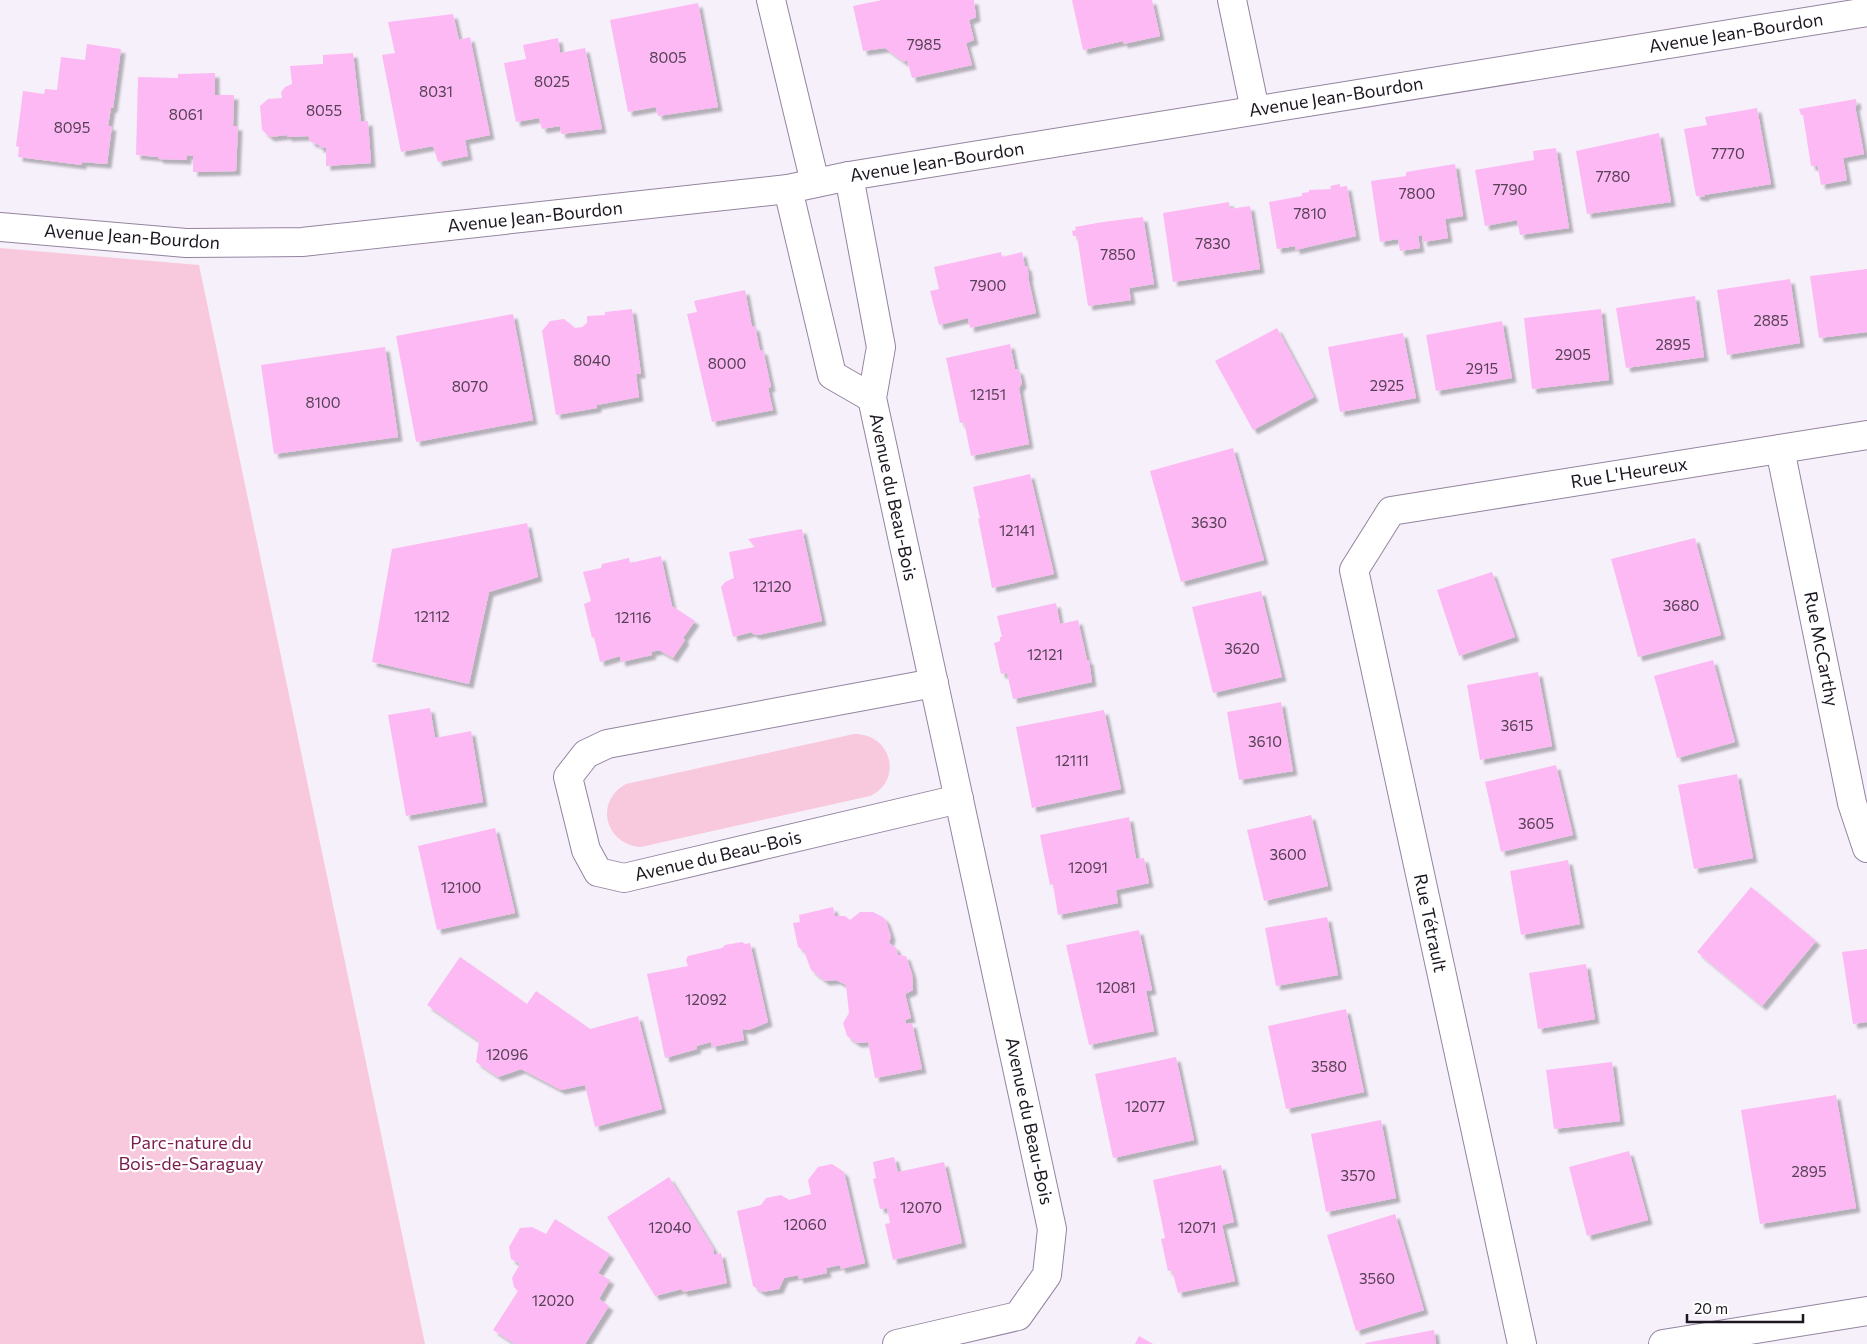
<svg xmlns="http://www.w3.org/2000/svg" width="1867" height="1344" viewBox="0 0 1867 1344" font-family="Commissioner,sans-serif">
  <style>
    .green { fill: #f8c9dc }
    .building { fill: #fdb9f3; filter: url(#shadow) }
    .lines { fill: none; stroke-linecap: round; stroke-linejoin: round }
    .street-casing { stroke: #94849f; stroke-width: 30 }
    .street { stroke: #fff; stroke-width: 28 }
    .labels { text-anchor: middle; stroke-width: 4.5; stroke-linejoin: round; paint-order: stroke }
    .number-label { font-size: 15px; fill: #554056 }
    .street-label { font-size: 18px; fill: #1d1721; stroke: #fff }
    .park-label { font-size: 18px; fill: #7b1c4f; stroke: #fff }
  </style>
  <defs>
    <filter id="shadow"><feDropShadow dx="4.5" dy="4.5" stdDeviation="1" flood-color="#0004"/></filter>
  </defs>
  <rect width="100%" height="100%" fill="#f6f0fb"/>
  <!-- green -->
  <g class="green">
    <polygon points="0,248 199,265 425,1344 0,1344"/>
    <path d="M854 734C891 733 904 780 870 796L641 847C606 845 593 802 626 784Z"/>
  </g>
  <!-- building -->
  <g class="building">
    <polygon points="882,0 974,0 976,17 969,20 974,40 966,43 972,65 912,78 907,60 904,62 885,48 863,51 853,6"/>
    <polygon points="1072,0 1152,0 1160,36 1123,44 1123,41 1083,50"/>
    <polygon points="698,3 718,107 658,116 656,107 628,112 610,20"/>
    <polygon points="453,14 459,40 470,37 490,135 465,140 468,156 438,162 433,146 401,152 382,55 395,53 388,22"/>
    <polygon points="558,38 560,53 585,48 602,129 561,134 560,126 542,129 539,118 516,122 504,63 526,59 523,45"/>
    <polygon points="87,44 121,49 113,108 111,108 108,126 112,126 107,164 82,162 82,165 18,157 19,147 16,146 23,91 44,94 45,89 57,90 61,57 85,60"/>
    <polygon points="353,53 361,122 368,121 371,163 326,166 326,147 319,148 319,145 311,142 308,136 287,137 287,135 270,137 262,130 260,106 268,99 282,98 281,92 285,87 292,84 290,66 323,64 323,55"/>
    <polygon points="215,73 215,95 234,95 233,126 238,126 236,171 193,172 193,156 187,155 187,160 159,159 158,157 136,155 138,77 178,78 178,74"/>
    <polygon points="1856,99 1857,105 1855,106 1864,154 1843,158 1847,180 1821,185 1817,163 1817,166 1811,166 1803,115 1801,115 1799,109"/>
    <polygon points="1757,108 1771,184 1704,195 1705,197 1696,196 1684,129 1707,125 1705,117"/>
    <polygon points="1659,133 1671,202 1587,214 1576,151"/>
    <polygon points="1556,148 1569,228 1520,235 1517,220 1485,226 1475,170 1534,160 1533,151"/>
    <polygon points="1455,164 1463,216 1445,219 1448,238 1423,242 1422,235 1418,236 1420,248 1400,251 1398,239 1380,242 1371,181 1406,176 1406,172"/>
    <polygon points="1340,184 1340,187 1347,186 1356,236 1295,250 1295,246 1277,249 1269,202 1302,196 1302,193 1309,192 1309,190 1331,189 1330,186"/>
    <polygon points="1229,202 1230,209 1250,206 1260,269 1173,282 1163,213"/>
    <polygon points="1143,217 1154,284 1129,288 1131,300 1088,306 1077,236 1073,236 1072,231 1076,230 1075,227 1103,222"/>
    <polygon points="1001,252 1002,257 1022,252 1025,266 1027,266 1029,277 1028,277 1036,313 970,328 968,318 939,325 930,291 939,289 934,267"/>
    <polygon points="1867,269 1867,332 1819,338 1810,276"/>
    <polygon points="1790,279 1800,343 1727,355 1717,290"/>
    <polygon points="745,290 752,327 755,326 760,351 763,350 771,387 768,388 773,410 712,422 687,314 697,312 694,301"/>
    <polygon points="1695,296 1704,357 1626,368 1616,308"/>
    <polygon points="632,309 641,374 636,374 639,397 597,405 597,408 556,415 542,331 550,321 564,319 575,328 582,327 587,323 587,316 605,315 605,312"/>
    <polygon points="1601,309 1609,380 1532,389 1524,318"/>
    <polygon points="513,314 533,420 416,442 396,336"/>
    <polygon points="1502,321 1512,378 1436,391 1426,335"/>
    <polygon points="1277,328 1314,397 1253,430 1215,361"/>
    <polygon points="1403,333 1416,398 1340,412 1328,347"/>
    <polygon points="1010,344 1015,369 1019,370 1022,383 1019,388 1029,444 971,456 964,422 960,423 946,358"/>
    <polygon points="385,347 398,437 274,454 261,365"/>
    <polygon points="1233,448 1264,560 1181,582 1150,471"/>
    <polygon points="1030,474 1054,574 992,588 978,518 980,519 973,487"/>
    <polygon points="527,523 538,577 489,592 469,684 372,662 392,549"/>
    <polygon points="802,529 822,621 758,635 753,634 752,632 733,637 721,587 725,582 734,578 729,552 755,547 748,539"/>
    <polygon points="1695,538 1721,635 1638,657 1611,559"/>
    <polygon points="661,556 672,606 695,621 683,638 685,640 673,658 659,650 651,652 652,655 621,662 620,656 600,662 594,637 592,638 584,604 591,601 583,572 601,568 602,564 629,558 630,563"/>
    <polygon points="1492,572 1515,637 1459,656 1437,590"/>
    <polygon points="1261,591 1282,677 1213,693 1192,607"/>
    <polygon points="1056,603 1060,624 1078,620 1087,660 1089,660 1092,682 1013,699 1007,673 1001,674 994,643 1000,641 1000,637 1002,637 997,616"/>
    <polygon points="1713,660 1735,742 1677,758 1654,676"/>
    <polygon points="1538,672 1552,746 1480,760 1467,685"/>
    <polygon points="1281,702 1293,771 1239,780 1227,712"/>
    <polygon points="430,708 435,738 471,731 483,802 406,816 388,715"/>
    <polygon points="1104,710 1121,789 1032,808 1016,727"/>
    <polygon points="1556,765 1573,835 1501,852 1485,782"/>
    <polygon points="1737,774 1753,858 1694,869 1678,785"/>
    <polygon points="1311,815 1328,886 1264,901 1247,830"/>
    <polygon points="1129,817 1136,859 1144,858 1149,883 1116,890 1118,903 1058,915 1053,884 1050,885 1040,835"/>
    <polygon points="495,828 515,913 437,930 418,846"/>
    <polygon points="1568,860 1580,924 1521,935 1510,871"/>
    <polygon points="1751,887 1816,941 1762,1006 1697,952"/>
    <polygon points="833,907 835,916 845,916 850,920 860,912 873,912 883,917 886,921 891,936 889,943 896,948 898,955 906,956 912,974 913,990 905,994 911,1018 905,1020 906,1024 912,1023 922,1069 875,1078 868,1042 857,1043 847,1036 843,1023 849,1013 846,985 836,980 825,981 811,970 804,951 798,947 793,923 800,922 799,915"/>
    <polygon points="1327,917 1338,975 1276,986 1265,928"/>
    <polygon points="1139,930 1152,990 1146,991 1154,1031 1089,1045 1066,945"/>
    <polygon points="742,942 745,944 750,943 768,1022 749,1030 742,1029 744,1040 712,1047 711,1042 696,1046 697,1049 665,1058 647,974 688,966 686,960 688,956 722,948 725,945"/>
    <polygon points="1867,949 1867,1022 1853,1024 1842,952"/>
    <polygon points="460,957 527,1004 536,991 590,1029 638,1016 662,1109 595,1127 585,1085 561,1090 521,1069 498,1077 476,1062 479,1041 427,1005"/>
    <polygon points="1586,964 1595,1019 1538,1029 1529,973"/>
    <polygon points="1346,1009 1364,1092 1286,1109 1268,1026"/>
    <polygon points="1176,1057 1194,1140 1113,1158 1095,1074"/>
    <polygon points="1612,1062 1620,1121 1554,1129 1546,1070"/>
    <polygon points="1836,1095 1856,1208 1760,1224 1741,1110"/>
    <polygon points="1381,1120 1396,1198 1326,1212 1311,1134"/>
    <polygon points="1629,1151 1648,1220 1587,1236 1569,1167"/>
    <polygon points="894,1157 898,1172 944,1162 962,1243 893,1260 885,1224 890,1223 887,1208 880,1209 873,1179 876,1178 873,1162"/>
    <polygon points="832,1164 844,1172 865,1263 841,1269 840,1265 826,1268 827,1273 799,1279 798,1275 784,1278 779,1289 762,1292 753,1286 737,1211 761,1205 766,1198 781,1195 789,1200 811,1194 808,1180 818,1167"/>
    <polygon points="1221,1165 1234,1222 1222,1225 1235,1281 1178,1293 1172,1270 1168,1271 1161,1239 1165,1238 1153,1180"/>
    <polygon points="669,1177 713,1248 714,1255 721,1253 727,1283 683,1292 682,1289 655,1296 607,1217"/>
    <polygon points="1395,1214 1424,1310 1356,1331 1327,1235"/>
    <polygon points="555,1219 610,1254 598,1273 610,1280 599,1299 609,1306 585,1344 515,1344 493,1330 518,1291 514,1287 512,1278 520,1264 511,1259 509,1247 520,1228 532,1227 546,1234"/>
    <polygon points="1434,1330 1436,1344 1366,1344 1365,1343"/>
    <polygon points="1139,1336 1153,1344 1135,1344"/>
  </g>
  <g class="lines">
    <!-- street casing -->
    <g class="street-casing">
      <g id="street">
        <polyline points="771,0 815,183"/>
        <polyline points="1232,0 1255,110"/>
        <polyline points="849,176 881,347 872,398 1052,1229 1047,1275 1018,1316 897,1344"/>
        <polyline points="788,189 832,375 872,398"/>
        <polyline points="0,227 186,243 302,242 788,189 849,176 1867,12"/>
        <polyline points="1780,449 1852,803 1867,848"/>
        <polyline points="934,683 607,744 586,754 568,777 586,850 598,872 624,878 959,799"/>
        <polyline points="1522,1344 1354,570 1391,511 1867,435"/>
        <polyline points="1663,1344 1867,1311"/>
      </g>
    </g>
    <!-- street -->
    <use href="#street" class="street"/>
  </g>
  <g class="labels">
    <!-- number labels -->
    <g class="number-label">
      <text x="924" y="50">7985</text>
      <text x="668" y="63">8005</text>
      <text x="552" y="87">8025</text>
      <text x="436" y="97">8031</text>
      <text x="324" y="116">8055</text>
      <text x="186" y="120">8061</text>
      <text x="72" y="133">8095</text>
      <text x="1728" y="159">7770</text>
      <text x="1613" y="182">7780</text>
      <text x="1510" y="195">7790</text>
      <text x="1417" y="199">7800</text>
      <text x="1310" y="219">7810</text>
      <text x="1213" y="249">7830</text>
      <text x="1118" y="260">7850</text>
      <text x="988" y="291">7900</text>
      <text x="1771" y="326">2885</text>
      <text x="1673" y="350">2895</text>
      <text x="1573" y="360">2905</text>
      <text x="592" y="366">8040</text>
      <text x="727" y="369">8000</text>
      <text x="1482" y="374">2915</text>
      <text x="1387" y="391">2925</text>
      <text x="470" y="392">8070</text>
      <text x="988" y="400">12151</text>
      <text x="323" y="408">8100</text>
      <text x="1209" y="528">3630</text>
      <text x="1017" y="536">12141</text>
      <text x="772" y="592">12120</text>
      <text x="1681" y="611">3680</text>
      <text x="432" y="622">12112</text>
      <text x="633" y="623">12116</text>
      <text x="1242" y="654">3620</text>
      <text x="1045" y="660">12121</text>
      <text x="1517" y="731">3615</text>
      <text x="1265" y="747">3610</text>
      <text x="1072" y="766">12111</text>
      <text x="1536" y="829">3605</text>
      <text x="1288" y="860">3600</text>
      <text x="1088" y="873">12091</text>
      <text x="461" y="893">12100</text>
      <text x="1116" y="993">12081</text>
      <text x="706" y="1005">12092</text>
      <text x="507" y="1060">12096</text>
      <text x="1329" y="1072">3580</text>
      <text x="1145" y="1112">12077</text>
      <text x="1809" y="1177">2895</text>
      <text x="1358" y="1181">3570</text>
      <text x="921" y="1213">12070</text>
      <text x="805" y="1230">12060</text>
      <text x="670" y="1233">12040</text>
      <text x="1197" y="1233">12071</text>
      <text x="1377" y="1284">3560</text>
      <text x="553" y="1306">12020</text>
    </g>
    <!-- street labels -->
    <g class="street-label">
      <text transform="translate(1736 33) rotate(-9)" y="6">Avenue Jean-Bourdon</text>
      <text transform="translate(1336 97) rotate(-9)" y="6">Avenue Jean-Bourdon</text>
      <text transform="translate(937 162) rotate(-9)" y="6">Avenue Jean-Bourdon</text>
      <text transform="translate(535 217) rotate(-6)" y="6">Avenue Jean-Bourdon</text>
      <text transform="translate(132 237) rotate(4)" y="6">Avenue Jean-Bourdon</text>
      <text transform="translate(1629 473) rotate(-9)" y="6">Rue L'Heureux</text>
      <text transform="translate(893 497) rotate(78)" y="6">Avenue du Beau-Bois</text>
      <text transform="translate(1821 649) rotate(79)" y="6">Rue McCarthy</text>
      <text transform="translate(718 856) rotate(-13)" y="6">Avenue du Beau-Bois</text>
      <text transform="translate(1430 923) rotate(78)" y="6">Rue Tétrault</text>
      <text transform="translate(1029 1121) rotate(78)" y="6">Avenue du Beau-Bois</text>
    </g>
    <!-- park labels -->
    <g class="park-label">
      <text x="191" y="1149">Parc-nature du<tspan x="191" dy="21">Bois-de-Saraguay</tspan></text>
    </g>
  </g>
  <!-- scale -->
  <path d="M1687 1314v8h116v-8" fill="none" stroke="#1d1721" stroke-width="2.5"/>
  <text x="1694" y="1314" font-size="15" fill="#1d1721" stroke="#ffffff" stroke-width="4" paint-order="stroke">20 m</text>
</svg>
